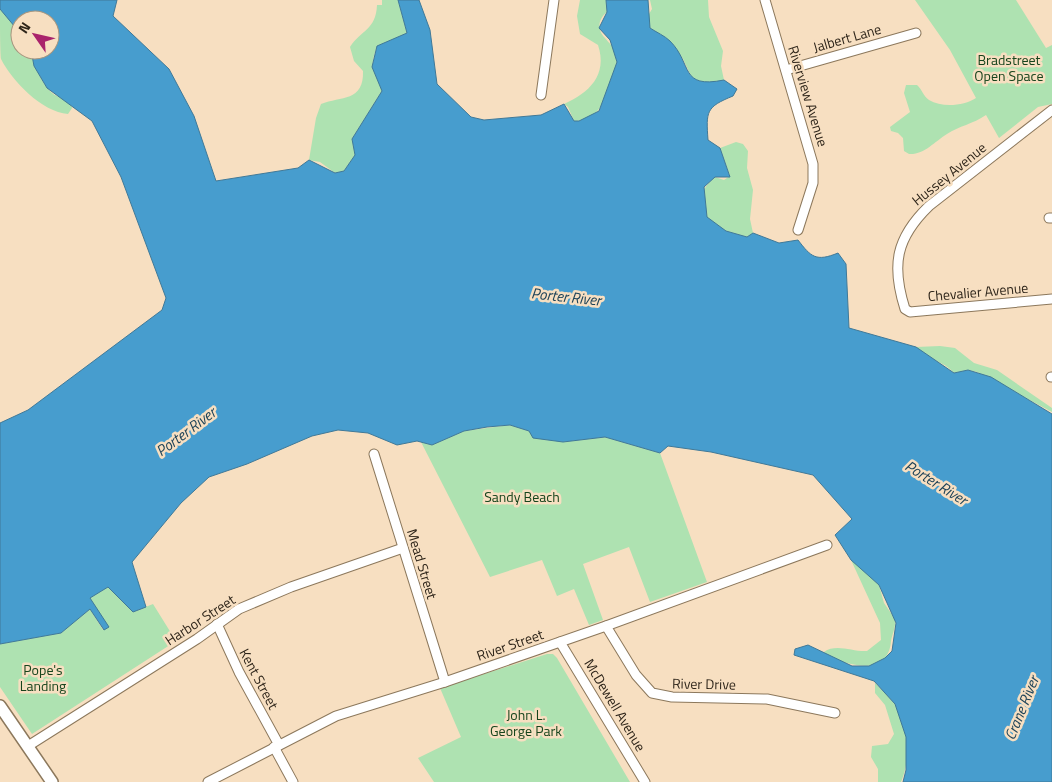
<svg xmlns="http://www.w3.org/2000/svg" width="1052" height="782" viewBox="0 0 1052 782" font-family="'Titillium Web',sans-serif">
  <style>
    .green { fill: #aee2b1 }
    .water { fill: #479dce; stroke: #407998 }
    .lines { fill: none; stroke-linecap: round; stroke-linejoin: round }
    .minor-casing { stroke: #8c785c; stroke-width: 11 }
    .tertiary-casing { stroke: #8c785c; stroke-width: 14 }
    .minor { stroke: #fff; stroke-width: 9 }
    .tertiary { stroke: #fff; stroke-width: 11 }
    .labels { text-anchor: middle; stroke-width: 5; stroke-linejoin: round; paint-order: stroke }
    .street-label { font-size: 14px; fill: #2e251a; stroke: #f7dfc1 }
    .park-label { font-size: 14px; fill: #16441c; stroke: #f7dfc1 }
    .water-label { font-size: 15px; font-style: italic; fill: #1e4358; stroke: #f7dfc1 }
  </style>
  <rect width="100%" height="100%" fill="#f7dfc1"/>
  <!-- green -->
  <g class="green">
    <path d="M382 0H398L407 33 377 47C366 75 380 69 382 91L352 139 355 155 344 171 335 173 320 162 309 160 316 118 321 104C341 96 364 102 363 71L354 61 350 47C361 30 376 30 377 5H382Z"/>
    <path d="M580 0H606L607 12C602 16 598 22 600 29 601 38 614 43 617 57 618 64 614 73 612 80 605 99 599 122 574 121L568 107 564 104C589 93 608 75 598 45L580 34 577 16Z"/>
    <polygon points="650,0 708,0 709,17 723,51 721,66 724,80 705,84 692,78 683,59 670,42 649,27 649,14 652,9"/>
    <path d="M915 0H1016L1046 48 1052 45V104L1038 107 999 138 986 115C973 124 959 126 947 134 934 142 924 155 909 154L904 151 903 138 898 133 891 131 890 127 910 112 904 93 906 85H917C922 89 923 96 929 100 942 108 964 106 976 98L950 50Z"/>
    <path d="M0 9 20 31V50H31C34 65 41 83 52 93 57 97 65 99 70 102L72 108 68 114C42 112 12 81 1 59 0 52 0 19 0 9Z"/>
    <path d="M736 142 743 144 748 151 747 168 753 190 750 219 753 233 747 237 726 231 706 217C702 196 698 192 715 177L724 180 730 176 720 148Z"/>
    <path d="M940 346 955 348 974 363 997 370 1052 408V412L977 372 968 370 954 373C944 361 926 359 916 347Z"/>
    <polygon points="510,425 563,442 605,437 660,453 707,582 650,602 629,547 583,564 603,620 589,625 574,589 557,596 542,560 490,577 421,442 432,445 464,431"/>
    <path d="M851 560C864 568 869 575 879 585L884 603 895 619C896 628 892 634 891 641 888 678 849 665 826 656L824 652C836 643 853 652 867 651L881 640 880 623Z"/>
    <polygon points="108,587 133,612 153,604 176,641 32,734 0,687 0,644 61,633 90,609 103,630 108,627 90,598"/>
    <polygon points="547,654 553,654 557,658 630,782 434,782 418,758 461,737 440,688"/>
    <path d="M875 683C881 690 889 696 894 703 910 724 911 759 901 782H878V769L871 757 872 746 888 744 894 734 885 705 875 693Z"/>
  </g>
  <!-- water -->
  <path class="water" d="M0 0H117L113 16 169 69 194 116 216 181 298 168 309 160 335 173 344 171 355 155 352 139 382 91 372 67 377 46 407 33 398 0H419L430 30 437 84 471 117 484 120 541 115 564 104 574 121H579L599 111 617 62 610 40 599 28 607 12 606 0H648L650 28C656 32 665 36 670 41 693 64 679 89 724 80L737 89 733 96C706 107 706 111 708 140L720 148 730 177H715L704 187 707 217 726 231 747 237 753 233 779 243 798 240C811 257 816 262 838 253L846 264 849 328 916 347 954 373 968 370 991 377 1052 414V782H903L906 770V737L895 704 874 681 794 655 795 649 808 645 852 666H869L885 658 892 651 896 623 879 585 851 560 835 535 852 519 813 475 711 452 668 446 660 453 605 437 563 442 533 438 529 431 510 425 487 427 464 431 432 445 417 441 397 445 368 433 338 430 312 436 247 464 209 477 181 503 132 562 146 607 133 612 108 587 90 598 109 627 104 630 90 609 61 633 0 644V423L28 410 162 310 166 298 121 177 92 121 47 88 34 66 31 50H50V20H20V33L0 9Z"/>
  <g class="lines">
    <!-- minor casing -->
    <g class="minor-casing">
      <g id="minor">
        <polyline points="765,0 813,164 813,183 798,230"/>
        <polyline points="786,70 916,33"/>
        <polyline points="541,95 554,0"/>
        <path d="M1052 110 929 206C896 238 891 265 905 309L910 312 1052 299"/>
        <polyline points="1049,218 1052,218"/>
        <polyline points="1051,377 1052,377"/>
        <polyline points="374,454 445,682"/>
        <polyline points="217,624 239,672 279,745"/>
        <polyline points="606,626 636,675 652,693 672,697 767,699 835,713"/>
        <polyline points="560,642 645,782"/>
        <polyline points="28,746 197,639 239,609 291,587 403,548"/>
        <polyline points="274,747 293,782"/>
        <polyline points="208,782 336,716 445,682 606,626 827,545"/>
      </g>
    </g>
    <!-- tertiary casing -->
    <g class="tertiary-casing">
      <polyline id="tertiary" points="0,706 52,782"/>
    </g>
    <!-- minor -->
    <use href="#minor" class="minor"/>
    <!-- tertiary -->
    <use href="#tertiary" class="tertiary"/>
  </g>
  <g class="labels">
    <!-- street labels -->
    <g class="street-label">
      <text transform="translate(847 38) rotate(-16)" y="5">Jalbert Lane</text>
      <text transform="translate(808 96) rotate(73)" y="5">Riverview Avenue</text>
      <text transform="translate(949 174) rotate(-39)" y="5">Hussey Avenue</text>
      <text transform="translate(978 292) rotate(-5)" y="5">Chevalier Avenue</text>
      <text transform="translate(422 564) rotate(73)" y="5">Mead Street</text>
      <text transform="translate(200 620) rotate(-33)" y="5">Harbor Street</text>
      <text transform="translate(510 645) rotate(-19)" y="5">River Street</text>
      <text transform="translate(259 679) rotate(62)" y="5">Kent Street</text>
      <text transform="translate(704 684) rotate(1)" y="5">River Drive</text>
      <text transform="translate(615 705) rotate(59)" y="5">McDewell Avenue</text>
    </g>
    <!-- park labels -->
    <g class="park-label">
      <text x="1009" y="65">Bradstreet<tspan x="1009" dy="16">Open Space</tspan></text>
      <text x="522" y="502">Sandy Beach</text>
      <text x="43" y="675">Pope's<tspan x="43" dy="16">Landing</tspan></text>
      <text x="526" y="720">John L.<tspan x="526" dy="16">George Park</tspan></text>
    </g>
    <!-- water labels -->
    <g class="water-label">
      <text transform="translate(566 297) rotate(6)" y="5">Porter River</text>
      <text transform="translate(186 432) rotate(-37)" y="5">Porter River</text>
      <text transform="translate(936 483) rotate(32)" y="5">Porter River</text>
      <text transform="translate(1022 708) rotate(-68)" y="5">Crane River</text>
    </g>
  </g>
  <!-- north arrow -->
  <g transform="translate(35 35) rotate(304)"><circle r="24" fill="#f7dfc1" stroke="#a7957e"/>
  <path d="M0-4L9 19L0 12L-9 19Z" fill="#a9236b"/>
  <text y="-8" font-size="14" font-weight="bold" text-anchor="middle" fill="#2e251a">N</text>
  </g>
</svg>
